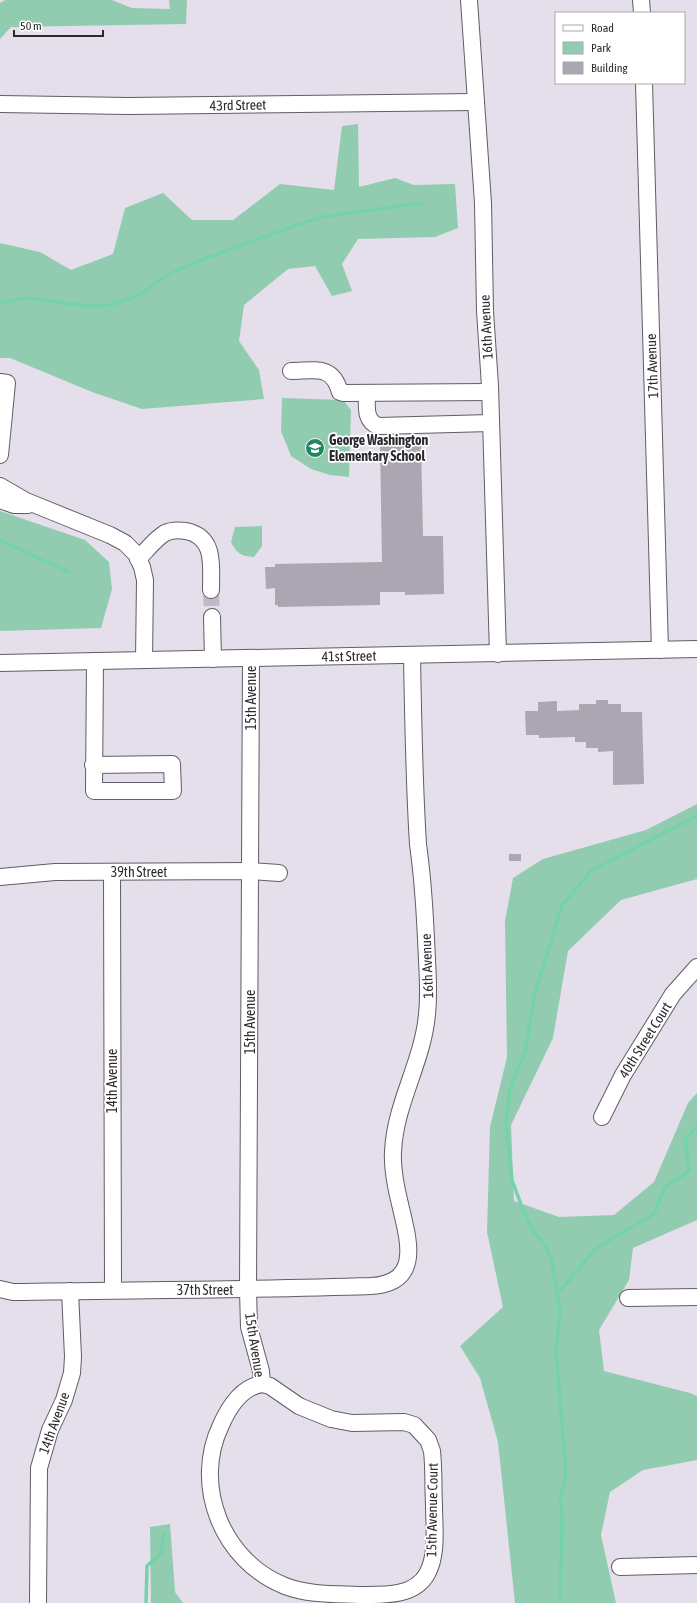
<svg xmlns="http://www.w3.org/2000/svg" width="697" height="1603" viewBox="0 0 697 1603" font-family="'Asap Condensed',sans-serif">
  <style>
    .green { fill: #92ccb0 }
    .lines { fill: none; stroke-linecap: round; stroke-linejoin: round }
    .stream { stroke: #75d3aa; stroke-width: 3.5 }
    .building { fill: #aba6b1 }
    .minor-tunnel { stroke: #bfbbc5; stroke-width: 16; stroke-dasharray: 16 8; stroke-linecap: butt }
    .minor-casing { stroke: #615c66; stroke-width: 18 }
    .minor { stroke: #fff; stroke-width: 16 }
    .labels { text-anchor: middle; stroke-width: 3.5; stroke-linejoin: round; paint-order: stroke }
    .street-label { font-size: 14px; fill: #2c2a2e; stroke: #fff }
    .poi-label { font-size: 14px; font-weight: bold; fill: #2c2a2e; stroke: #fff; text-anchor: start }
  </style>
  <rect width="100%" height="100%" fill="#e4dfeb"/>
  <!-- green -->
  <g class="green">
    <polygon points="5,0 112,0 132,8 170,9 169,0 187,0 186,24 11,27 0,39 0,3"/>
    <polygon points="358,124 359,187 395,178 414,185 455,184 458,228 435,237 358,239 342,264 352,291 332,296 315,266 288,269 244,305 239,341 259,370 264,399 142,409 92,392 10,358 0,358 0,243 40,252 71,270 113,254 125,208 163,193 192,220 233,220 280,184 334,190 342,126"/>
    <polygon points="282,398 343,400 351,410 349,477 330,475 311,469 291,456 281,431"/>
    <polygon points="0,511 85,540 109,562 112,589 101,628 0,631"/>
    <path d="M262 526V546L254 557C241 556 237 554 231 542L235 527Z"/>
    <polygon points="697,804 697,879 621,900 568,951 553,1038 511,1125 514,1201 559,1217 614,1215 654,1182 688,1103 697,1093 697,1220 633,1248 629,1280 599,1330 604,1371 690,1393 697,1396 697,1460 643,1470 610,1492 601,1535 616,1603 515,1603 498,1442 480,1378 460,1346 503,1307 487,1232 490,1127 507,1057 505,921 513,878 543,859 646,830"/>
    <polygon points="170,1524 175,1592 183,1603 151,1603 150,1527"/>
  </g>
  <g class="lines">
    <!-- stream -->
    <g class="stream">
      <polyline points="0,303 26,298 87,306 111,305 137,296 169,274 193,263 299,224 323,217 421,203"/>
      <polyline points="0,540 69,572"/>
      <polyline points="557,1295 596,1248 654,1214 665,1187 689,1171 685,1140 697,1127"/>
      <polyline points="146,1603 147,1566 161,1553 164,1533"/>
      <polyline points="560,1603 562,1514 560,1500 566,1474 556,1350 560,1311 552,1263 546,1246 534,1233 523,1210 512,1180 506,1124 510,1089 525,1052 534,997 562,905 592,870 697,816"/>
    </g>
  </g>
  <!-- building -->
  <g class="building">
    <polygon points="421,442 423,536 443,536 444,594 405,595 405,592 380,592 380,605 278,607 278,605 275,605 275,588 266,589 265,567 275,567 275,564 382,562 380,443"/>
    <polygon points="596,700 608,700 608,704 621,704 621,712 642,712 644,784 613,785 613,751 598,752 598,748 586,748 586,742 575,742 575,737 539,738 539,735 526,735 525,711 538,711 538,702 557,701 557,711 579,710 579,704 596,704"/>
    <rect x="509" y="854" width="12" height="7"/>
  </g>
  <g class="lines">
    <!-- minor-tunnel -->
    <polyline class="minor-tunnel" points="211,590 212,617"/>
    <!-- minor casing -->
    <g class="minor-casing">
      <g id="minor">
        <polyline points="469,0 483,203 485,311 490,386 498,654"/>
        <polyline points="641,0 642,13"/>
        <polyline points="644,83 660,650"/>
        <polyline points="0,104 129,106 475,102"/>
        <path d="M291 371C315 371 332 364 340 392L343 393 490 392"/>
        <polyline points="0,382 7,383 0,455"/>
        <path d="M367 393C367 406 364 420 378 426L491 423"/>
        <polyline points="0,486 26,501 110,535 125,543 136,554 142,567 145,580 144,660"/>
        <polyline points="0,500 14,505 28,505"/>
        <path d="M138 559C146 551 155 539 165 533 171 530 179 530 186 531 216 537 211 566 211 590"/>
        <polyline points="212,617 213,659"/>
        <polyline points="251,658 248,1290 249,1327 261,1371 262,1384"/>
        <polyline points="0,663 697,649"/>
        <polyline points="93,765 172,764 173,791 94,791 95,661"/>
        <polyline points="112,872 113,1290"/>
        <polyline points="0,877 55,872 250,871 279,873"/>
        <polyline points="602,1117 623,1075 673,994 697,967"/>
        <path d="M0 1289 13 1292C132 1290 251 1290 371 1286 423 1283 408 1239 400 1204 396 1188 392 1169 393 1152 395 1103 423 1062 427 1014 429 996 428 978 427 960 426 937 425 914 423 891 422 875 420 860 418 844 414 781 413 718 412 655"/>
        <polyline points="628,1298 697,1297"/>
        <path d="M262 1384 270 1386 299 1406 331 1419 352 1423 404 1422 414 1425 428 1440 432 1451C434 1469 433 1487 434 1505 434 1527 438 1554 427 1574 414 1597 383 1595 359 1595 334 1594 309 1595 285 1586 222 1561 192 1485 221 1425 229 1407 241 1387 262 1384Z"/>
        <polyline points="620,1567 697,1565"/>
        <polyline points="38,1603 39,1468 50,1430 64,1400 72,1373 73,1357 70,1291"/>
      </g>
    </g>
    <!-- minor -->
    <use href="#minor" class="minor"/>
  </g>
  <!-- icons -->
  <defs>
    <g id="school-disc" transform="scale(1)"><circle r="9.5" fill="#218762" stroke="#fff"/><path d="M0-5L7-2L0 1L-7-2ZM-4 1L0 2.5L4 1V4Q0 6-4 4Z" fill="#fff"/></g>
  </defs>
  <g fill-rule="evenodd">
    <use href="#school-disc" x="315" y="448"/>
  </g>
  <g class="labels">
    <!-- street labels -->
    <g class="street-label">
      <text transform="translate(238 105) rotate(-1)" y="5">43rd Street</text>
      <text transform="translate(486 327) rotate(-93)" y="5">16th Avenue</text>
      <text transform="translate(652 366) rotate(-92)" y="5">17th Avenue</text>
      <text transform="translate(349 656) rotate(-1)" y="5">41st Street</text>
      <text transform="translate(251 698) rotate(-90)" y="5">15th Avenue</text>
      <text x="139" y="877">39th Street</text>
      <text transform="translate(427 966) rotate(-92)" y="5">16th Avenue</text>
      <text transform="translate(250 1022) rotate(-90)" y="5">15th Avenue</text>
      <text transform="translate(645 1040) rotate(-58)" y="5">40th Street Court</text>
      <text transform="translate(112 1081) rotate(-90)" y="5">14th Avenue</text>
      <text x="205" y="1295">37th Street</text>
      <text transform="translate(255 1345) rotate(81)" y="5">15th Avenue</text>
      <text transform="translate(54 1423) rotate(-70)" y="5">14th Avenue</text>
      <text transform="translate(432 1510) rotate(-89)" y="5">15th Avenue Court</text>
    </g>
    <!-- poi labels -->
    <g class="poi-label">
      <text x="329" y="445">George Washington<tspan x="329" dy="16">Elementary School</tspan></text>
    </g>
  </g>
  <!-- legend -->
  <rect x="555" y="12" width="130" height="72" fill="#ffffff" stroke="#abaaab"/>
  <rect x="563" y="25" width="20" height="6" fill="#ffffff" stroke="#abaaab"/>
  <text x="591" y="32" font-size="12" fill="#2c2a2e">Road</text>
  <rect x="563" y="42" width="20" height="12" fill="#92ccb0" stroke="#abaaab"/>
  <text x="591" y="52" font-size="12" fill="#2c2a2e">Park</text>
  <rect x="563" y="62" width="20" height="12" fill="#aba6b1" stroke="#abaaab"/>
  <text x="591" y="72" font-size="12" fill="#2c2a2e">Building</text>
  <!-- scale -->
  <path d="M14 30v6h89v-6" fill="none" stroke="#2c2a2e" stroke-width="2"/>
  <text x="20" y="30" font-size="12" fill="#2c2a2e" stroke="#ffffff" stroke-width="3" paint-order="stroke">50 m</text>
</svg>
